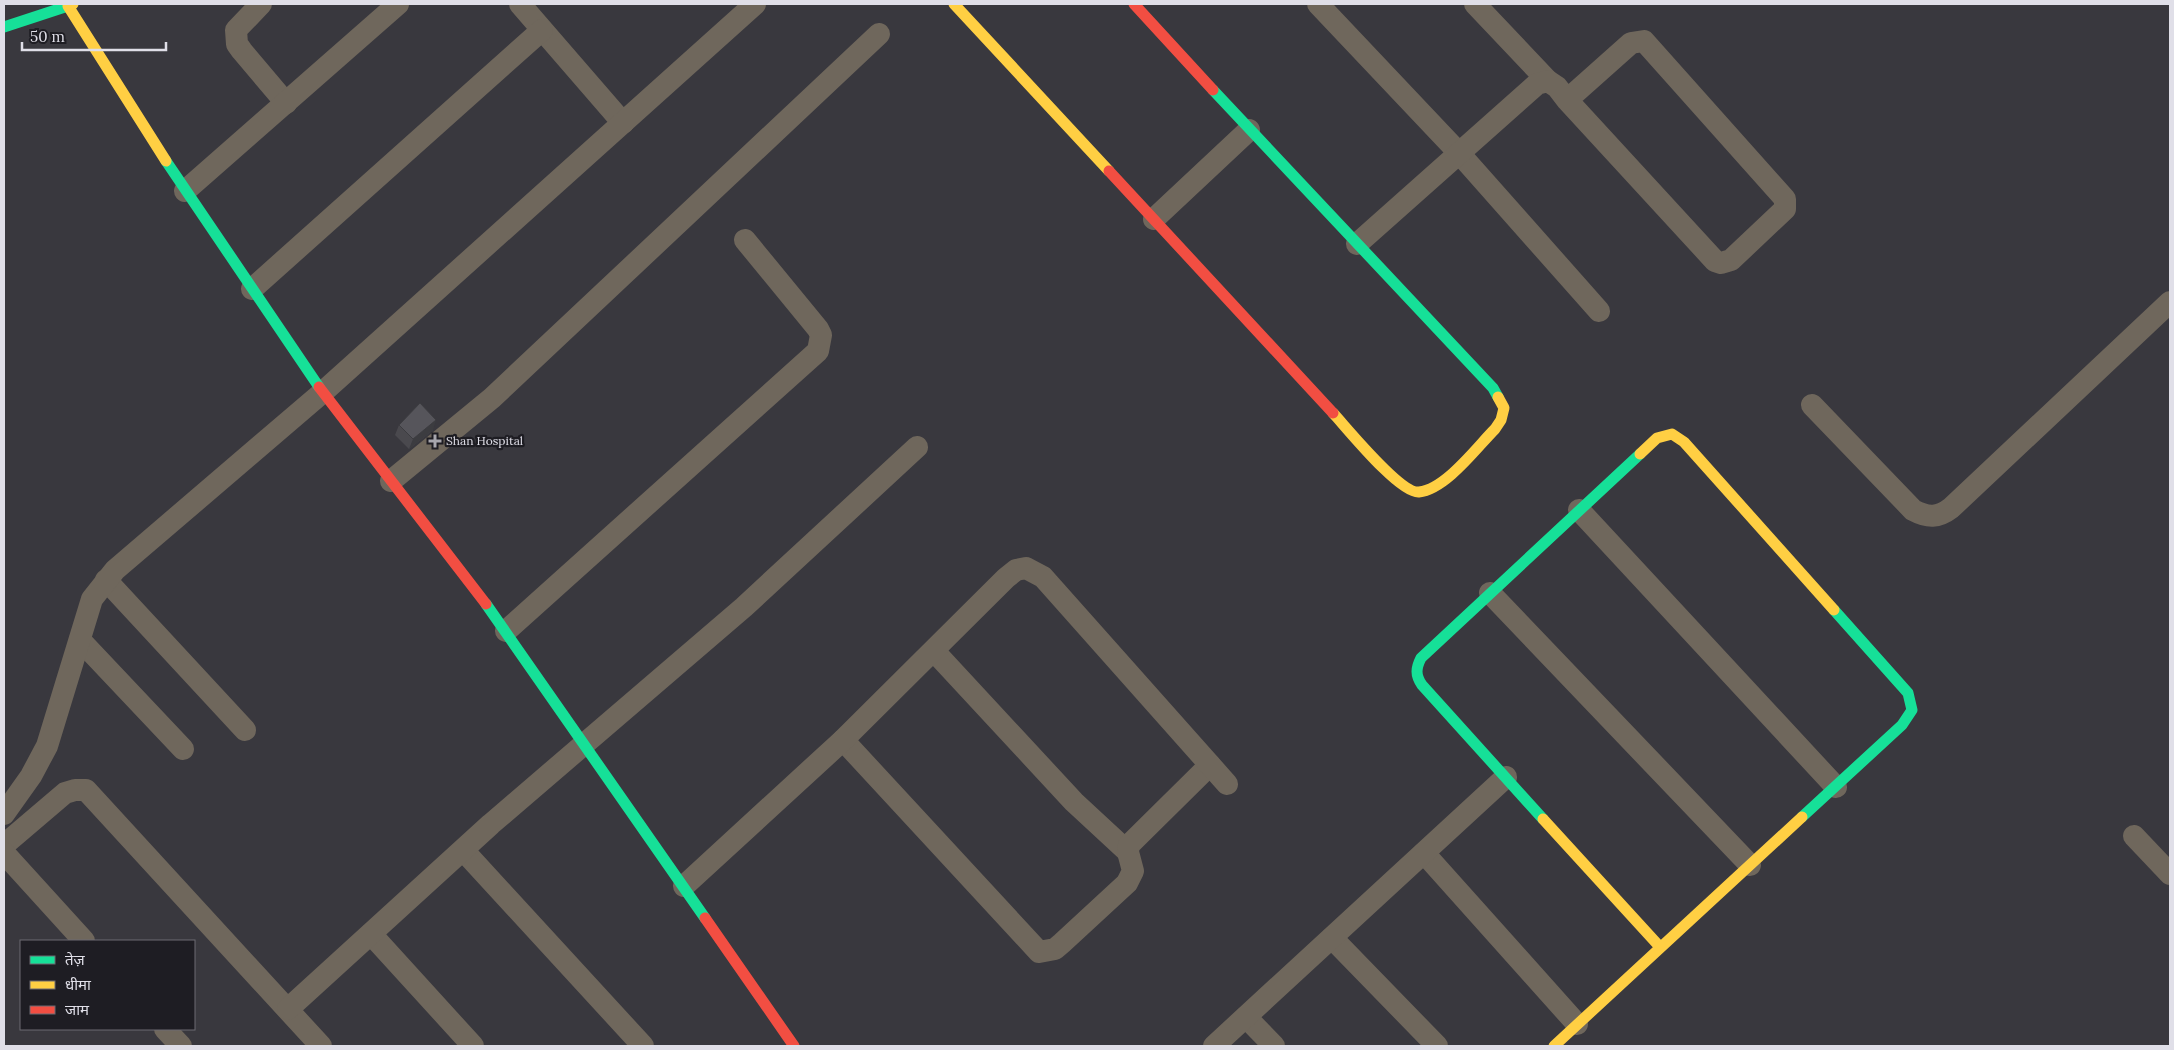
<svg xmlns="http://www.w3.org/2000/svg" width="2174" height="1050" viewBox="0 0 2174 1050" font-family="Lora,'Noto Sans Devanagari',serif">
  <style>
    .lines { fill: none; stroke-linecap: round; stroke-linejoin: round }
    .street { stroke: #6f675c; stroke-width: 22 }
    .fast { stroke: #16e098; stroke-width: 11 }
    .slow { stroke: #ffcf43; stroke-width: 11 }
    .jam { stroke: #f24e42; stroke-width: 11 }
    .wall { fill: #4a494e }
    .shaded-wall { fill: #3c3c40 }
    .building { fill: #56555b; stroke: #3c3c40 }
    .poi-dot { fill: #a6a5ac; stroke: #1e1d23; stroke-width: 2 }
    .labels { text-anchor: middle; stroke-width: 4.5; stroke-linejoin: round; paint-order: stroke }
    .poi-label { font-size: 12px; fill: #e0dfe8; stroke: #1e1d23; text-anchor: start }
  </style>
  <rect width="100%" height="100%" fill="#39383e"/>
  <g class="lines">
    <!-- street -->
    <g class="street">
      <polyline points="261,4 236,30 237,44 242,51 286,103"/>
      <polyline points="520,4 623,123"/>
      <polyline points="1318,4 1459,153 1599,311"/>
      <polyline points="1475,4 1548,81"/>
      <polyline points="185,191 398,4"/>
      <polyline points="1154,219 1249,130"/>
      <polyline points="1357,244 1537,84 1548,81 1557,87 1567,100 1715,261 1721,263 1731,260 1785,209 1785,199 1644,41 1631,43 1567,100"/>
      <polyline points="252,289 542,30"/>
      <path d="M1812 405 1913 510C1928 518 1938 518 1951 508L2170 302"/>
      <polyline points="391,481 492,398 879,34"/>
      <polyline points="1579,510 1836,787"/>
      <polyline points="106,580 245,730"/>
      <polyline points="1490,593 1750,865"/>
      <polyline points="506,631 818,351 821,335 818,329 745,240"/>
      <polyline points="80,640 183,749"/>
      <polyline points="934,651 1074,802 1128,852"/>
      <polyline points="843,740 1039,952 1055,949 1062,943 1127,883 1133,871 1128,852 1129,845 1210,765"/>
      <polyline points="4,814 31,776 47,746 92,599 115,570 323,392 755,4"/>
      <polyline points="2134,836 2170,874"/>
      <polyline points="4,845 65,793 75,790 86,790 321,1046"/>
      <polyline points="463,850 643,1046"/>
      <polyline points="4,853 84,941"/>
      <polyline points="1424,853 1577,1024"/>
      <polyline points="684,886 843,740 1006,578 1016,570 1026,568 1043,577 1227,784"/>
      <polyline points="371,934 473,1046"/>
      <polyline points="1332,938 1437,1046"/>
      <polyline points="288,1009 491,824 744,607 917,447"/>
      <polyline points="1246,1017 1274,1046"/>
      <polyline points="165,1029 181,1046"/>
      <polyline points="1214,1046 1506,777"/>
    </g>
    <!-- fast -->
    <g class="fast">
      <polyline points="4,27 68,6"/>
      <polyline points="1213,90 1493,388 1498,397"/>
      <polyline points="166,161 319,387"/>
      <polyline points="486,604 705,918"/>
      <polyline points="1802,817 1902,725 1912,710 1908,693 1834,610"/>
      <path d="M1543 819 1422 685C1415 675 1416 668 1421 658L1640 454"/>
    </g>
    <!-- slow -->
    <g class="slow">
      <polyline points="73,4 68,6 166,161"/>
      <polyline points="954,4 1109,171"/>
      <path d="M1333 413C1347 428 1400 494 1419 492 1446 489 1477 447 1495 429L1501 420 1504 408 1498 397"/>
      <polyline points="1640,454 1657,438 1672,434 1684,442 1834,610"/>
      <polyline points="1543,819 1660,947"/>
      <polyline points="1554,1046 1802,817"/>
    </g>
    <!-- jam -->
    <g class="jam">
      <polyline points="1134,4 1213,90"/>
      <polyline points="1109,171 1333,413"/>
      <polyline points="319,387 486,604"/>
      <polyline points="705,918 794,1046"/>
    </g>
  </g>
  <!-- wall -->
  <polygon class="wall" points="399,425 433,430 409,449 395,435"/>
  <!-- shaded-wall -->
  <polygon class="shaded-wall" points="436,420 433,430 409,449 413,439"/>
  <!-- building -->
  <polygon class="building" points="420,403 436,420 413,439 399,425"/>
  <!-- markers -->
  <path class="poi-dot" d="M432.5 433.5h5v5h5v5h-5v5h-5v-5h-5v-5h5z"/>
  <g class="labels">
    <!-- poi labels -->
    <g class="poi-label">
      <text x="446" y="445">Shan Hospital</text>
    </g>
  </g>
  <!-- border -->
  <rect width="2174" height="1050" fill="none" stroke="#e0dfe8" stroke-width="10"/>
  <!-- legend -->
  <rect x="20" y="940" width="175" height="90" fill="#1e1d23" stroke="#6c6b72"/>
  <rect x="30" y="956" width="25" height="8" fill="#16e098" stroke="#6c6b72"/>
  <text x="65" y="965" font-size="15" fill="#e0dfe8">तेज़</text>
  <rect x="30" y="981" width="25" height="8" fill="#ffcf43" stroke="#6c6b72"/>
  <text x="65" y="990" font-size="15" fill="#e0dfe8">धीमा</text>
  <rect x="30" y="1006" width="25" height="8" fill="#f24e42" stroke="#6c6b72"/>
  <text x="65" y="1015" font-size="15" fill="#e0dfe8">जाम</text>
  <!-- scale -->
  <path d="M22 42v8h144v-8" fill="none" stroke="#e0dfe8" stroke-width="2.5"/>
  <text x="30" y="42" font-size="15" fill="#e0dfe8" stroke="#1e1d23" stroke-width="4" paint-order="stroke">50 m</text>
</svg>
